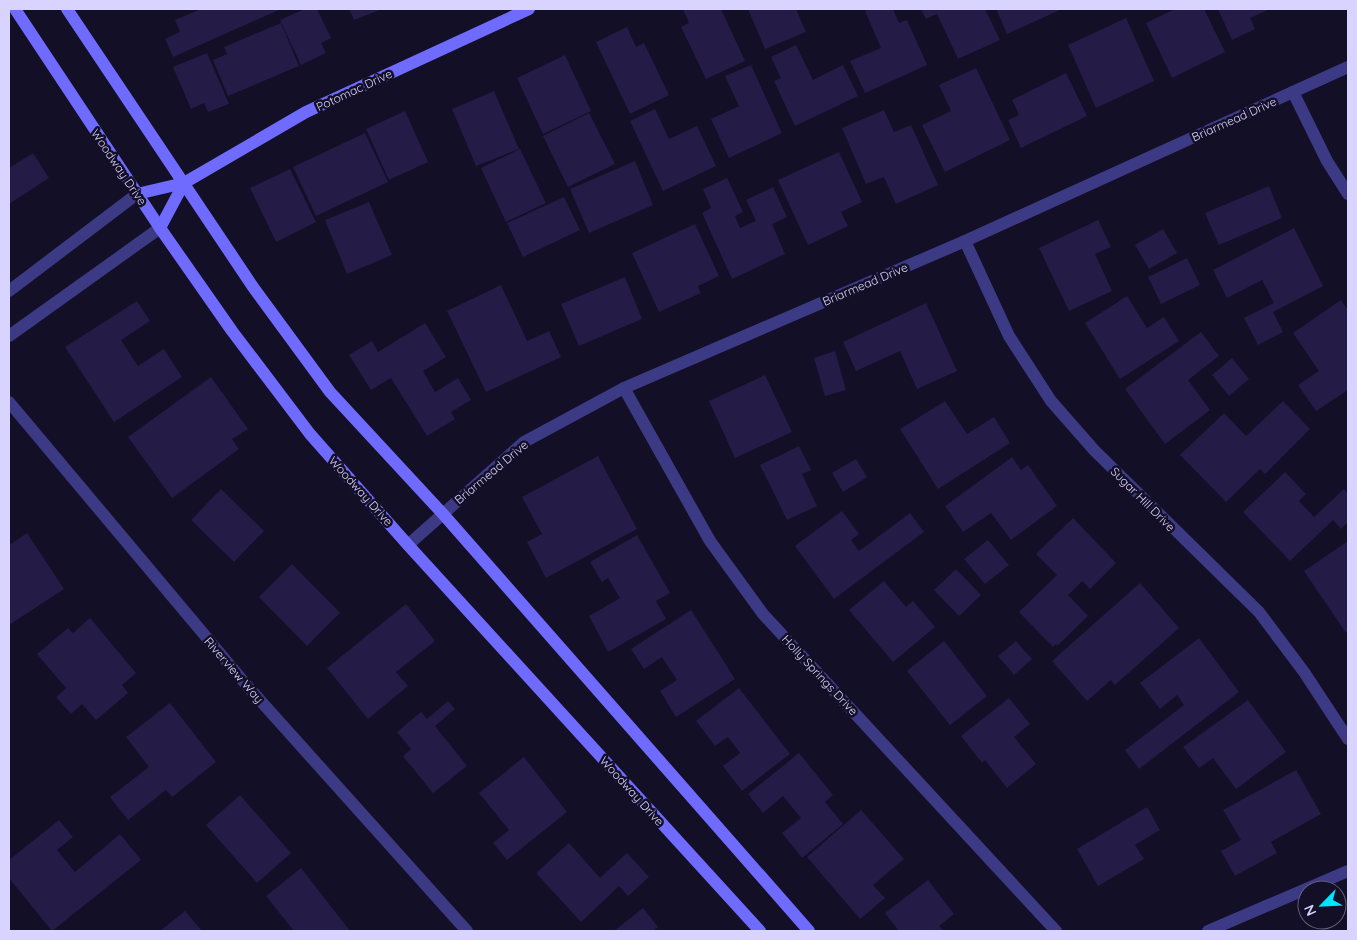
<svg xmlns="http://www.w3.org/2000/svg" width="1357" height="940" font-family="Quicksand,sans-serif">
	<rect width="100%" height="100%" fill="#130f26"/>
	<g fill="#241b47">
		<polygon points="201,9 281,9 173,57 165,39 180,32 175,20"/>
		<polygon points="305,9 317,9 331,38 321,43 326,53 301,65 280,20"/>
		<polygon points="349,9 382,9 354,20"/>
		<polygon points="683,9 721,9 745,61 706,79 681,27 689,23"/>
		<polygon points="748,9 796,9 806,32 765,49"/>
		<polygon points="870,9 893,9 899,23 907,20 927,65 865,93 850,61 881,48 865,11"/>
		<polygon points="921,9 985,9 1000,40 958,59 937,14 926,19"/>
		<polygon points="1001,9 1062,9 1007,34 997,11"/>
		<polygon points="1175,9 1204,9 1225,52 1172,78 1146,23"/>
		<polygon points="1218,9 1270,9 1250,18 1255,29 1232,40"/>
		<polygon points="1126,18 1154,81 1096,108 1068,45"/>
		<polygon points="281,23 299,66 228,96 213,60 227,54 224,47"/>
		<polygon points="627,27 636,47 644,43 669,95 630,114 596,42"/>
		<polygon points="796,45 813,80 843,65 858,96 795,126 774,81 781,78 771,57"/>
		<polygon points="207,53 229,104 208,112 204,103 191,109 173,67"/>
		<polygon points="565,55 591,111 543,134 517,78"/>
		<polygon points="751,65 782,133 729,158 711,119 739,106 725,76"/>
		<polygon points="976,68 1010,140 945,172 922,125 951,111 939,85"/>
		<polygon points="1066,73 1087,116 1021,148 1008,120 1019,115 1012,100"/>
		<polygon points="494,91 519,149 476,166 452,109"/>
		<polygon points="655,109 669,139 697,126 716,166 663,191 630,121"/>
		<polygon points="884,110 894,132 911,125 938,185 896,204 884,177 866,184 842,128"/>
		<polygon points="405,111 428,162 389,180 366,129"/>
		<polygon points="589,113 615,164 568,187 543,136"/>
		<polygon points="365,133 388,182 316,216 293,167"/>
		<polygon points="520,149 546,203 506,222 481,168"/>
		<polygon points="839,152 862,202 841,212 848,226 808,245 778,180"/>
		<polygon points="33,153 49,178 9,204 9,168"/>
		<polygon points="635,161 653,205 589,233 570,189"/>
		<polygon points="290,169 316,222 276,242 250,188"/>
		<polygon points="727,178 743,212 735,216 740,228 756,221 746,200 773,187 787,217 772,224 785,254 732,279 702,213 711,208 703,189"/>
		<polygon points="1269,186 1282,218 1219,245 1205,213"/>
		<polygon points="564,197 580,230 523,257 507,223"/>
		<polygon points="369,202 392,255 347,274 325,220"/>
		<polygon points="1098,220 1111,247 1095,254 1112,291 1069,311 1039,248"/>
		<polygon points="695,224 719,276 698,286 701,293 659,312 632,253"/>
		<polygon points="1294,228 1323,286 1273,312 1283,332 1258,345 1244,318 1274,303 1262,280 1227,298 1213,270"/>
		<polygon points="1163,229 1177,253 1149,269 1135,245"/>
		<polygon points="1187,258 1200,285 1161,304 1148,277"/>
		<polygon points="625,277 642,319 579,346 561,304"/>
		<polygon points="501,285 527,341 549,331 561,357 486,392 447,311"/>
		<polygon points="1127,296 1147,328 1164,317 1179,341 1120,379 1085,323"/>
		<polygon points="1341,300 1348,310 1348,390 1316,411 1298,385 1319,371 1293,333"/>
		<polygon points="137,301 150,321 121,340 138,366 164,349 182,377 114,422 65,347"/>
		<polygon points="926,303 957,371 917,389 900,351 856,371 843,342"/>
		<polygon points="425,323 446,357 423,371 435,392 458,378 471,400 451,412 455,419 427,436 391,378 371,390 349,355 372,341 378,352"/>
		<polygon points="1201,332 1219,356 1188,380 1210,410 1165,444 1125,389"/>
		<polygon points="835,351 846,390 825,396 814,358"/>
		<polygon points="1232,358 1249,379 1229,396 1212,375"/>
		<polygon points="765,375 792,432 735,458 709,401"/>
		<polygon points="211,377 248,429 232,439 239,449 172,498 128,437"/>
		<polygon points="945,401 967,434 994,417 1010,443 938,489 900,429"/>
		<polygon points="1283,401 1310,429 1265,474 1260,469 1226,502 1180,455 1224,413 1246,436"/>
		<polygon points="799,446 811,470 802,474 817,506 787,520 760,465"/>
		<polygon points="598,456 637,529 546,578 527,542 542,534 522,497"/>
		<polygon points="1012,457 1021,470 1028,465 1057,506 1011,540 991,513 963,532 945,506"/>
		<polygon points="856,459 867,477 843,492 832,473"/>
		<polygon points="1285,472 1306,494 1299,501 1314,517 1344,489 1348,494 1348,522 1341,529 1333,520 1290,561 1243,512"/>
		<polygon points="221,489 264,531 234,562 191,520"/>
		<polygon points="842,511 859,534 851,540 859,551 910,513 924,532 834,599 795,546"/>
		<polygon points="1073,518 1116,563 1090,589 1082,581 1068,595 1088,616 1057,646 1056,644 1053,647 1019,612 1057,575 1036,554"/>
		<polygon points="27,533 64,589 9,625 9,541 11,544"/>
		<polygon points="637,535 670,593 656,601 666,619 608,652 589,616 620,598 608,578 602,582 590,562"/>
		<polygon points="988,540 1009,565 985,584 964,559"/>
		<polygon points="1348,541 1348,631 1346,633 1304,571"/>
		<polygon points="292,564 340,613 307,646 259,597"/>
		<polygon points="956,569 981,595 959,616 934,590"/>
		<polygon points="884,581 906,607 913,601 935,627 893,662 849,610"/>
		<polygon points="1140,583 1179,628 1115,685 1111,680 1087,701 1052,661"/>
		<polygon points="406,604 435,641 396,672 408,686 368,719 327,668"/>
		<polygon points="691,610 735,679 676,717 660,691 677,680 662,657 644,669 631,649"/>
		<polygon points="90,618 136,673 122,685 128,693 96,720 82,704 71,714 56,697 66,688 37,654 68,628 73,633"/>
		<polygon points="1199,638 1239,692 1139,769 1125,750 1184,705 1177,695 1160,709 1140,683"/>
		<polygon points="944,641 987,696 950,725 907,671"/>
		<polygon points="1016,641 1032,659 1014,675 998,656"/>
		<polygon points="739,688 790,754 742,791 723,766 740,753 728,737 715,746 696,721"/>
		<polygon points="1009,698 1030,724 1014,737 1036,764 1007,788 985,760 982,763 961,736"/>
		<polygon points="1248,700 1286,752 1236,789 1213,758 1199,768 1183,747"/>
		<polygon points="448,701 455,709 435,726 467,766 433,793 403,756 411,749 397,732 421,712 427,719"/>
		<polygon points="170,703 216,762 172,797 166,790 128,820 110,797 149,767 126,737"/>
		<polygon points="799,753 833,795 825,802 843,824 802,858 782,833 801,818 783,796 763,813 748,794"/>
		<polygon points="524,757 567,812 507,860 493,843 509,830 479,793"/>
		<polygon points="1296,770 1321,814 1271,842 1277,853 1235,876 1221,851 1241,840 1223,810"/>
		<polygon points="240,795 291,853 257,883 206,825"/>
		<polygon points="1147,807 1160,830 1135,845 1144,859 1098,886 1077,849"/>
		<polygon points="861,810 904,859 873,885 885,898 860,919 807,857"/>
		<polygon points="59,820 73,837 57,850 75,872 120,834 141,860 52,931 9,878 9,860"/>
		<polygon points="569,843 600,878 627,853 649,877 628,896 619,886 581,922 536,873"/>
		<polygon points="301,868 350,931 294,931 266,896"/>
		<polygon points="928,880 954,914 939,926 944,931 899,931 885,913"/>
		<polygon points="643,908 658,927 653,931 614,931"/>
		<polygon points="185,911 202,931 160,931"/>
	</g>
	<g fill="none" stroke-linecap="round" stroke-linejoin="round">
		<g stroke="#3d3a85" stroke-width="12">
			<polyline points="1293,92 1327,161 1348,194"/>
			<polyline points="965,241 1009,336 1051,401 1094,450 1259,612 1304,672 1348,739"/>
			<polyline points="9,291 137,194"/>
			<polyline points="9,336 160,228"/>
			<polyline points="624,388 710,541 763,614 1056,931"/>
			<polyline points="9,402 249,688 467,931"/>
			<polyline points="408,545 524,442 624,388 965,241 1348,67"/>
			<polyline points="1208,931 1348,871"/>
		</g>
		<g stroke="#6f6bff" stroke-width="12">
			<polyline points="15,9 160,228 232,331 310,434 408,545 760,931"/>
			<polyline points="67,9 253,287 330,392 443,514 809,931"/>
			<polyline points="137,194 184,183 306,112 529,9"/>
			<polyline points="160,228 184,183"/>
		</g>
	</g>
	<g text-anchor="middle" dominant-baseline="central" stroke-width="5" stroke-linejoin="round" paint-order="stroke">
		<g font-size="12" fill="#d9d4ff" stroke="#130f26">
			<text transform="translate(354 90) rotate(-25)">Potomac Drive</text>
			<text transform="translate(1234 119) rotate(-24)">Briarmead Drive</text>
			<text transform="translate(119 167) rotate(56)">Woodway Drive</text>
			<text transform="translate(865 284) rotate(-23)">Briarmead Drive</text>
			<text transform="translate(491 472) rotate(-40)">Briarmead Drive</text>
			<text transform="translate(361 491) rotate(48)">Woodway Drive</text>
			<text transform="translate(1143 499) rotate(45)">Sugar Hill Drive</text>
			<text transform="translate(234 670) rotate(49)">Riverview Way</text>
			<text transform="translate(820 675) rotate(47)">Holly Springs Drive</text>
			<text transform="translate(632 791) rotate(48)">Woodway Drive</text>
		</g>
	</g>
	<rect width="1357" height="940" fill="none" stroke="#d9d4ff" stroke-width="20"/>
	<g transform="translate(1322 905) rotate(246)"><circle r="24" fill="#130f26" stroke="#625e7d"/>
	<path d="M0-4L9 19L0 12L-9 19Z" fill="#00e5ff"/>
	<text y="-8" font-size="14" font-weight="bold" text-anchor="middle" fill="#d9d4ff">N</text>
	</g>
</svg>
